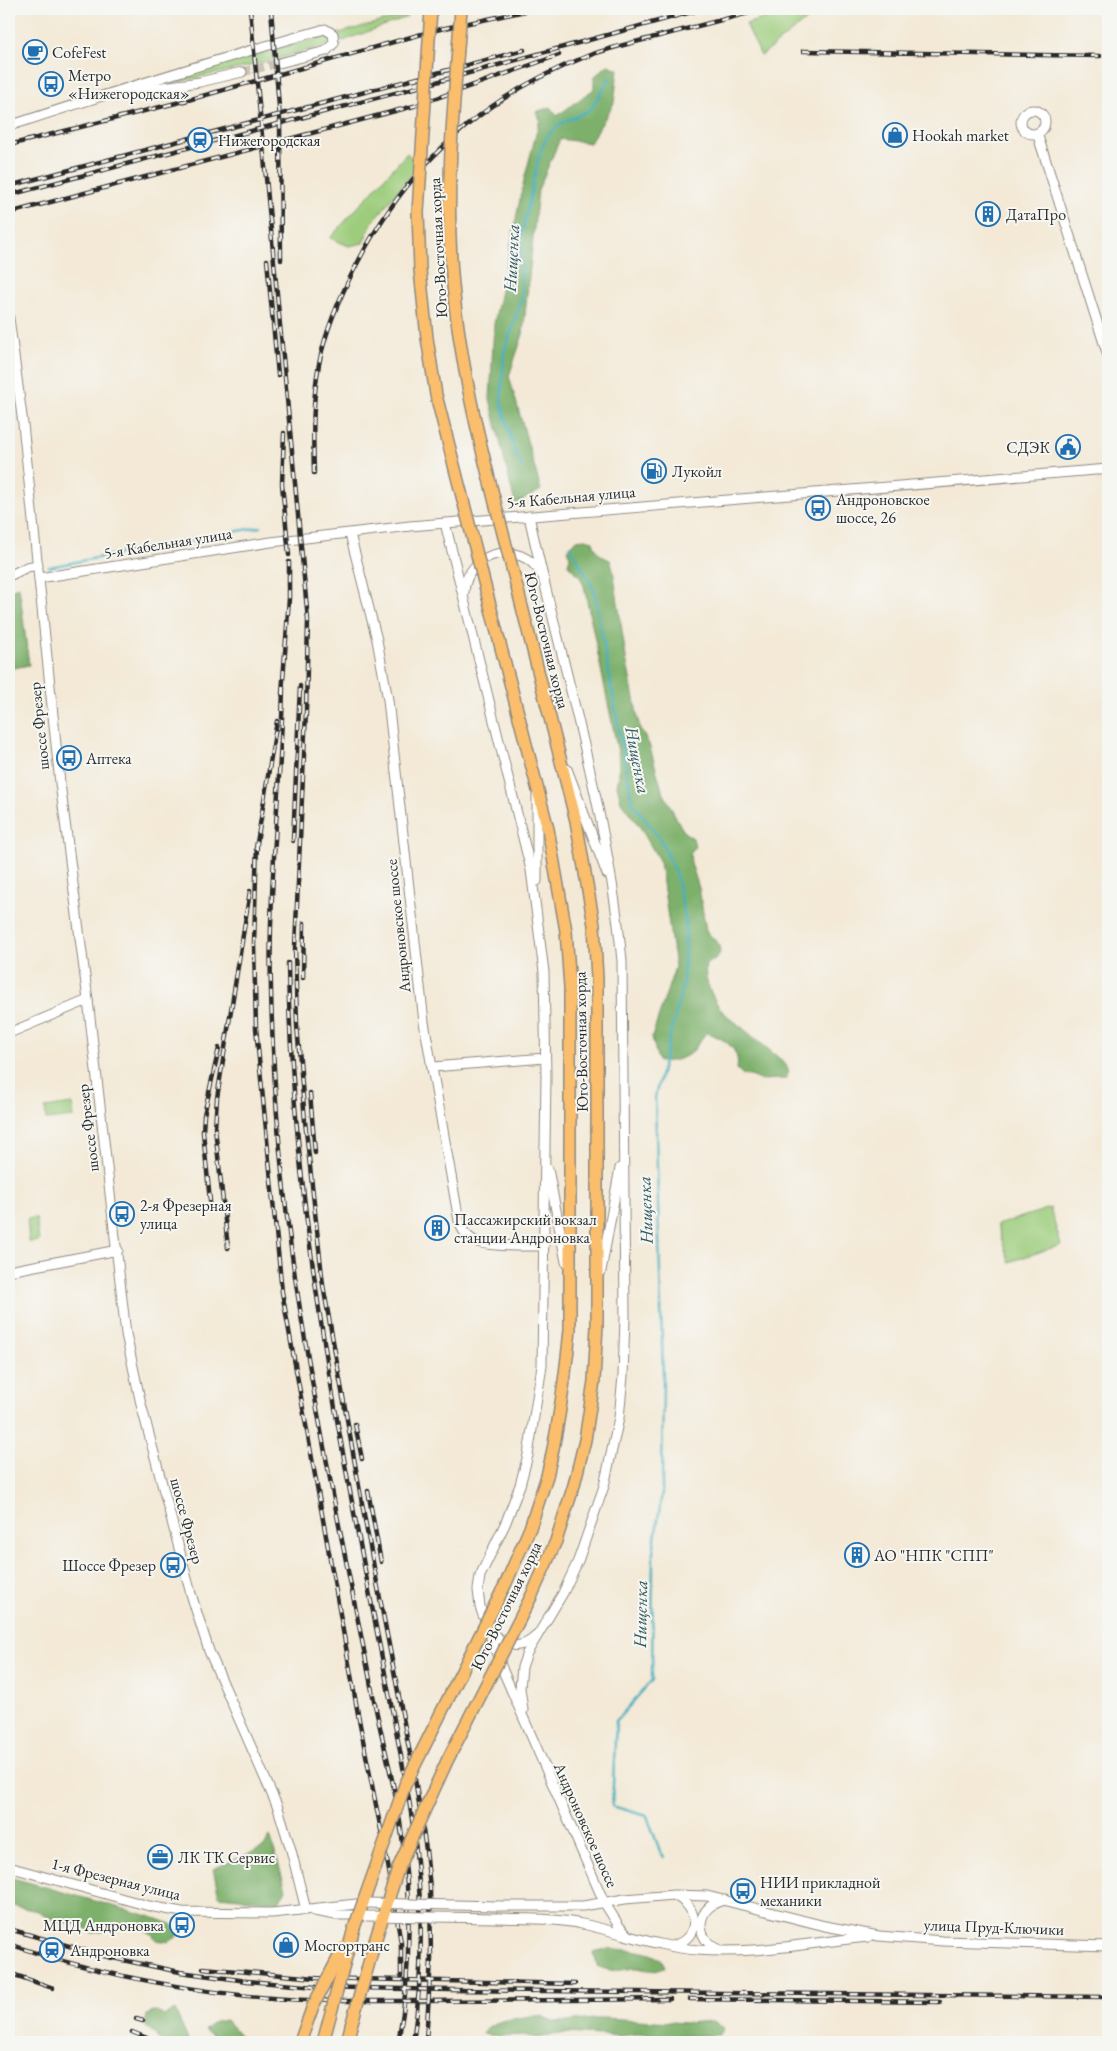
<svg xmlns="http://www.w3.org/2000/svg" width="1117" height="2051" font-family="'EB Garamond',serif">
	<rect width="100%" height="100%" fill="#f6f6f2"/>
	<filter id="ink" filterUnits="userSpaceOnUse"><feTurbulence type="fractalNoise" baseFrequency=".02" numOctaves="2"/><feDisplacementMap in="SourceGraphic" scale="10" xChannelSelector="R" yChannelSelector="G"/><feConvolveMatrix kernelMatrix="1 2 1 2 8 2 1 2 1" color-interpolation-filters="sRGB"/></filter>
	<filter id="wash" filterUnits="userSpaceOnUse"><feTurbulence type="fractalNoise" baseFrequency=".0096" numOctaves="4" result="noise"/><feDisplacementMap in="SourceGraphic" scale="20" xChannelSelector="R" yChannelSelector="G"/><feGaussianBlur stdDeviation="1.12" result="paint"/><feColorMatrix in="noise" values="0 0 0 0 0 0 0 0 0 0 0 0 0 0 0 0 0 1.4 0 .05"/><feComposite in="paint" operator="in"/></filter>
	<g filter="url(#wash)">
		<rect width="100%" height="100%" fill="#f3e9d6"/>
		<g fill="#9ccc7b" stroke="#647c53">
			<polygon points="794,9 837,9 805,21 761,56 746,24"/>
			<polygon points="406,15 407,17 343,41 340,39 339,33"/>
			<polygon points="326,36 330,40 328,45 242,68 171,83 169,82 170,79"/>
			<polygon points="407,153 414,161 416,169 372,223 363,243 349,246 330,238"/>
			<polygon points="72,1104 74,1117 46,1120 45,1108"/>
			<polygon points="1050,1208 1061,1245 1009,1262 997,1225"/>
			<polygon points="36,1218 39,1241 29,1242 27,1219"/>
		</g>
		<g fill="#7db06b" stroke="#546e4b">
			<polygon points="608,65 618,69 614,103 590,143 560,139 538,190 523,334 509,376 541,490 515,504 490,399 494,324 524,180 540,119 536,112 550,107 557,116 594,89 594,77"/>
			<path d="M 585,539 L 593,541 C 596,552 600,556 610,560 L 613,569 L 626,658 L 640,729 L 649,744 L 662,790 L 680,825 L 685,833 L 693,838 L 695,846 L 690,854 L 691,863 L 699,888 L 706,931 L 719,944 L 720,953 L 715,960 L 706,964 C 703,979 713,1000 723,1012 L 785,1063 L 789,1072 L 785,1079 L 759,1080 L 751,1076 L 743,1075 L 737,1069 C 741,1049 724,1038 707,1033 C 700,1038 698,1046 692,1052 C 684,1059 669,1063 658,1061 L 652,1037 L 675,967 L 660,862 L 640,827 L 621,802 L 617,785 L 619,776 L 619,757 L 584,586 L 580,577 L 568,565 L 570,556 L 567,550 L 576,540 Z"/>
			<polygon points="19,586 29,665 9,669 9,591"/>
			<polygon points="270,1836 286,1889 279,1902 219,1896 213,1869 264,1847"/>
			<path d="M 9,1877 L 149,1916 L 172,1924 L 177,1930 L 178,1936 L 169,1942 L 156,1940 C 150,1927 131,1927 119,1924 L 112,1930 L 93,1933 L 73,1923 L 60,1923 L 38,1911 L 9,1905 Z"/>
			<path d="M 608,1948 C 622,1951 661,1948 665,1967 C 661,1968 657,1970 653,1970 C 646,1971 639,1967 633,1968 C 619,1971 610,1972 597,1966 L 594,1952 Z"/>
			<polygon points="175,2010 189,2042 160,2042 157,2035 146,2027 146,2015 156,2011 164,2016"/>
			<path d="M 529,2016 L 541,2016 L 553,2021 L 566,2022 L 604,2018 L 687,2023 L 713,2021 L 724,2028 L 720,2035 L 672,2036 L 646,2033 L 620,2036 L 565,2033 L 537,2038 L 523,2035 L 498,2036 L 482,2034 C 491,2019 513,2020 529,2016 Z"/>
			<polygon points="226,2020 242,2038 255,2042 221,2042 205,2030 214,2022"/>
		</g>
		<g fill="none" stroke-linecap="round" stroke-linejoin="round">
			<g stroke="#42afbf" stroke-width="2.5">
				<polyline points="522,466 516,456 501,402 504,352 522,298 521,237 540,152 547,137 559,124 590,110 610,78"/>
				<polyline points="233,532 260,527"/>
				<polyline points="570,546 594,590 632,802 661,840 676,875 686,922 683,984 655,1097 663,1377 662,1493 653,1552 652,1680 616,1721 612,1806 647,1816 660,1851 664,1857"/>
				<polyline points="49,567 218,535"/>
			</g>
		</g>
	</g>
	<g filter="url(#ink)">
		<g fill="none" stroke-linecap="round" stroke-linejoin="round">
			<polyline stroke="#cbc3b4" stroke-width="9" stroke-dasharray="9 4.5" stroke-linecap="butt" points="242,72 279,63"/>
			<defs>
				<g id="minor">
					<polyline points="132,91 200,82 242,72"/>
					<circle cx="1033" cy="122" r="12"/>
					<path d="M 9,126 C 113,92 218,59 325,29 L 333,34 L 334,43 L 326,51 L 279,63"/>
					<polyline points="1037,133 1108,356"/>
					<polyline points="9,318 23,424 60,783 88,1000 126,1334 141,1404 191,1594 209,1651 278,1808 291,1850 306,1910"/>
					<polyline points="445,523 531,870 544,972 546,1076 542,1366 528,1455 520,1485 506,1522 480,1576 478,1590 480,1607 503,1671 604,1902 619,1926 628,1936"/>
					<path d="M 350,534 L 377,640 L 388,700 L 424,1022 L 459,1221 C 462,1230 465,1235 473,1240 C 483,1247 529,1246 544,1246"/>
					<polyline points="9,576 27,567 38,565"/>
					<polyline points="39,578 271,542 410,526 1108,469"/>
					<path d="M 464,592 C 467,551 521,538 541,574"/>
					<polyline points="567,769 607,874"/>
					<polyline points="537,796 537,881"/>
					<polyline points="9,1033 88,1000"/>
					<polyline points="433,1067 545,1058"/>
					<polyline points="548,1169 566,1262"/>
					<polyline points="9,1271 118,1250"/>
					<polyline points="601,1271 620,1168"/>
					<path d="M 490,1631 C 505,1646 519,1652 536,1636"/>
					<path d="M 523,1710 L 520,1688 L 522,1667 L 527,1653 L 563,1593 L 578,1561 L 604,1486 L 619,1418 L 623,1376 L 625,1318 L 622,961 C 608,810 561,663 529,516"/>
					<polyline points="9,1867 149,1906 182,1912 272,1913 366,1903"/>
					<polyline points="498,1906 583,1906 625,1899 674,1895 707,1896 825,1926 879,1936 943,1941 1108,1946"/>
					<polyline points="314,1911 336,1915 363,1915"/>
					<path d="M 498,1918 C 526,1919 555,1918 582,1924 C 621,1932 658,1947 697,1950 C 754,1955 812,1942 868,1937"/>
					<path d="M 672,1946 C 701,1938 700,1908 675,1896"/>
					<path d="M 720,1950 C 693,1940 695,1905 725,1900"/>
				</g>
				<g id="major">
					<polyline points="523,611 576,821 594,925 597,979 597,1325 594,1381 585,1440 574,1485"/>
					<path d="M 493,617 L 548,829 L 566,931 L 570,987 L 570,1330 C 565,1379 559,1427 547,1476"/>
					<polyline points="300,2042 313,2006"/>
					<polyline points="347,2042 351,2026"/>
				</g>
			</defs>
			<use href="#minor" stroke="#8f8a80" stroke-width="11"/>
			<use href="#major" stroke="#8f8a80" stroke-width="14"/>
			<use href="#minor" stroke="#fff" stroke-width="9"/>
			<use href="#major" stroke="#fabe6d" stroke-width="11"/>
			<defs>
				<g id="rail">
					<polyline points="250,9 308,620 306,712 295,947 297,1025 305,1121 323,1285 367,1531 416,1785 426,1850 430,1887 431,1959 426,2042"/>
					<polyline points="271,9 280,119 281,260"/>
					<polyline points="803,51 1100,56"/>
					<polyline points="9,145 188,100 436,30 535,9"/>
					<polyline points="9,186 524,50"/>
					<polyline points="9,195 418,87 702,9"/>
					<polyline points="9,213 414,106 559,55"/>
					<polyline points="267,260 278,375"/>
					<polyline points="284,433 282,484 289,555"/>
					<path d="M 314,473 C 313,437 312,400 319,364 C 326,328 341,294 358,262 C 408,165 483,97 585,57 C 608,48 632,43 655,37 C 691,28 728,18 764,9"/>
					<path d="M 283,687 C 281,787 268,888 271,989 C 273,1088 282,1192 297,1290 C 317,1419 343,1547 369,1675 C 376,1714 386,1751 394,1789 C 411,1871 414,1961 398,2042"/>
					<polyline points="282,694 289,598 289,562"/>
					<polyline points="293,841 300,686"/>
					<polyline points="257,842 254,944 256,1028 282,1292 360,1725 388,1865 401,1943 401,1976"/>
					<polyline points="256,849 277,721"/>
					<path d="M 288,963 C 292,1242 356,1515 407,1788 C 422,1873 426,1957 413,2042"/>
					<polyline points="303,978 304,923"/>
					<polyline points="310,1093 315,1153"/>
					<polyline points="210,1201 203,1132 204,1115 219,1048"/>
					<polyline points="228,1248 215,1128 217,1098 250,891"/>
					<polyline points="355,1424 362,1459"/>
					<polyline points="368,1491 381,1562"/>
					<polyline points="9,1929 108,1957 180,1972 247,1981 316,1987 450,1990 1108,1997"/>
					<path d="M 9,1944 C 86,1971 167,1987 248,1996 C 303,2002 359,2001 414,2001 C 499,2001 585,2000 670,1999"/>
					<polyline points="203,1968 316,1978 575,1984"/>
					<polyline points="9,1973 53,1988"/>
					<polyline points="690,1999 940,2002"/>
					<polyline points="136,2019 143,2021"/>
					<polyline points="132,2032 157,2042"/>
				</g>
			</defs>
			<use href="#rail" stroke="#2b2b2b" stroke-width="4.5"/>
			<use href="#rail" stroke="#f6f6f2" stroke-width="2.5" stroke-dasharray="8" stroke-linecap="butt"/>
			<defs>
				<g id="minor-bridge">
					<polyline points="366,1903 498,1906"/>
					<polyline points="366,1916 498,1918"/>
				</g>
				<g id="major-bridge">
					<polyline points="431,9 418,212 420,270 427,338 436,395 493,617"/>
					<path d="M 461,9 C 455,92 446,175 451,259 C 458,379 494,495 523,611"/>
					<polyline points="313,2006 344,1947"/>
					<polyline points="351,2026 376,1938 399,1866 447,1761 532,1595 556,1541 574,1485"/>
					<polyline points="323,2042 354,1928 405,1785 506,1583 530,1528 547,1476"/>
				</g>
			</defs>
			<use href="#minor-bridge" stroke="#8f8a80" stroke-width="11" stroke-linecap="butt"/>
			<use href="#major-bridge" stroke="#8f8a80" stroke-width="14" stroke-linecap="butt"/>
			<use href="#minor-bridge" stroke="#fff" stroke-width="9"/>
			<use href="#major-bridge" stroke="#fabe6d" stroke-width="11"/>
		</g>
	</g>
	<defs>
		<symbol id="cafe-ring" viewBox="-11 -11 22 22"><circle r="9.5" fill="#f6f6f2" stroke="#1f6fb2" stroke-width="1.5"/><path d="M-5.5-4.5H6V0H3Q3 3.5 0 3.5H-2.5Q-5.5 3.5-5.5 0ZM3-3.2v2h1.7v-2ZM-6 4.5H4V6H-6Z" fill="#1f6fb2"/></symbol>
		<symbol id="bus-ring" viewBox="-11 -11 22 22"><circle r="9.5" fill="#f6f6f2" stroke="#1f6fb2" stroke-width="1.5"/><path d="M-5-6H5V4H4V6H2V4H-2V6H-4V4H-5ZM-3.5-4V0h7V-4ZM-3.5 1.2v1.5H-2V1.2ZM2 1.2v1.5H3.5V1.2Z" fill="#1f6fb2"/></symbol>
		<symbol id="shop-ring" viewBox="-11 -11 22 22"><circle r="9.5" fill="#f6f6f2" stroke="#1f6fb2" stroke-width="1.5"/><path d="M-5-2.5h2.3a2.7 3.5 0 0 1 5.4 0H5L5.5 6h-11ZM-1.5-2.5h3a1.5 2.3 0 0 0-3 0Z" fill="#1f6fb2"/></symbol>
		<symbol id="station-ring" viewBox="-11 -11 22 22"><circle r="9.5" fill="#f6f6f2" stroke="#1f6fb2" stroke-width="1.5"/><path d="M-3-6H3Q5-6 5-4V2Q5 4 3 4L4.5 6H3L1.5 4h-3L-3 6H-4.5L-3 4Q-5 4-5 2V-4Q-5-6-3-6ZM-3.5-4v3h7v-3ZM-3.5 1v1.5H-2V1ZM2 1v1.5H3.5V1Z" fill="#1f6fb2"/></symbol>
		<symbol id="building-ring" viewBox="-11 -11 22 22"><circle r="9.5" fill="#f6f6f2" stroke="#1f6fb2" stroke-width="1.5"/><path d="M-4-6H4V6H1V3H-1V6H-4ZM-2.5-4.3h1.7v1.8h-1.7ZM.8-4.3h1.7v1.8H.8ZM-2.5-1h1.7V.8h-1.7ZM.8-1h1.7V.8H.8Z" fill="#1f6fb2"/></symbol>
		<symbol id="civic-ring" viewBox="-11 -11 22 22"><circle r="9.5" fill="#f6f6f2" stroke="#1f6fb2" stroke-width="1.5"/><path d="M-.6-6.5H3V-4.5H.6V-3L4-1V1h2V6H-6V1h2V-1L-.6-3ZM-1.2 2.5V6h2.4V2.5Z" fill="#1f6fb2"/></symbol>
		<symbol id="fuel-ring" viewBox="-11 -11 22 22"><circle r="9.5" fill="#f6f6f2" stroke="#1f6fb2" stroke-width="1.5"/><path d="M-5.5-6h7V0h2V4h1.3V-2.5L3-4.5l.8-.8L6-3V5H2.5V1h-1V6h-7ZM-4.2-4.7v3.2H.2V-4.7Z" fill="#1f6fb2"/></symbol>
		<symbol id="office-ring" viewBox="-11 -11 22 22"><circle r="9.5" fill="#f6f6f2" stroke="#1f6fb2" stroke-width="1.5"/><path d="M-6-3h4V-5.5h4V-3h4V5H-6ZM-1-4.5V-3h2v-1.5ZM-6 0V1H6V0Z" fill="#1f6fb2"/></symbol>
	</defs>
	<g fill-rule="evenodd">
		<use href="#cafe-ring" x="21" y="38" width="28" height="28"/>
		<use href="#bus-ring" x="37" y="70" width="28" height="28"/>
		<use href="#shop-ring" x="881" y="121" width="28" height="28"/>
		<use href="#station-ring" x="186" y="126" width="28" height="28"/>
		<use href="#building-ring" x="974" y="200" width="28" height="28"/>
		<use href="#civic-ring" x="1054" y="433" width="28" height="28"/>
		<use href="#fuel-ring" x="640" y="457" width="28" height="28"/>
		<use href="#bus-ring" x="804" y="494" width="28" height="28"/>
		<use href="#bus-ring" x="55" y="744" width="28" height="28"/>
		<use href="#bus-ring" x="108" y="1200" width="28" height="28"/>
		<use href="#building-ring" x="423" y="1214" width="28" height="28"/>
		<use href="#building-ring" x="843" y="1541" width="28" height="28"/>
		<use href="#bus-ring" x="159" y="1551" width="28" height="28"/>
		<use href="#office-ring" x="146" y="1843" width="28" height="28"/>
		<use href="#bus-ring" x="729" y="1877" width="28" height="28"/>
		<use href="#bus-ring" x="168" y="1911" width="28" height="28"/>
		<use href="#shop-ring" x="272" y="1931" width="28" height="28"/>
		<use href="#station-ring" x="38" y="1936" width="28" height="28"/>
	</g>
	<g text-anchor="middle" dominant-baseline="central" stroke-width="4" stroke-linejoin="round" paint-order="stroke">
		<g font-size="16" fill="#2b2b2b" stroke="#f6f6f2" text-anchor="start">
			<text x="52" y="52">CofeFest</text>
			<text x="68" y="75">Метро<tspan x="68" dy="18">«Нижегородская»</tspan></text>
			<text x="912" y="135">Hookah market</text>
			<text x="218" y="140">Нижегородская</text>
			<text x="1006" y="214">ДатаПро</text>
			<text x="1050" y="447" text-anchor="end">СДЭК</text>
			<text x="672" y="471">Лукойл</text>
			<text x="836" y="499">Андроновское<tspan x="836" dy="18">шоссе, 26</tspan></text>
			<text x="86" y="758">Аптека</text>
			<text x="140" y="1205">2-я Фрезерная<tspan x="140" dy="18">улица</tspan></text>
			<text x="454" y="1219">Пассажирский вокзал<tspan x="454" dy="18">станции Андроновка</tspan></text>
			<text x="874" y="1555">АО "НПК "СПП"</text>
			<text x="156" y="1565" text-anchor="end">Шоссе Фрезер</text>
			<text x="178" y="1857">ЛК ТК Сервис</text>
			<text x="760" y="1882">НИИ прикладной<tspan x="760" dy="18">механики</tspan></text>
			<text x="164" y="1925" text-anchor="end">МЦД Андроновка</text>
			<text x="304" y="1945">Мосгортранс</text>
			<text x="70" y="1950">Андроновка</text>
		</g>
		<g font-size="16" fill="#2b2b2b" stroke="#f6f6f2">
			<text transform="translate(438 248) rotate(-93)">Юго-Восточная хорда</text>
			<text transform="translate(571 497) rotate(-5)">5-я Кабельная улица</text>
			<text transform="translate(168 543) rotate(-9)">5-я Кабельная улица</text>
			<text transform="translate(547 640) rotate(76)">Юго-Восточная хорда</text>
			<text transform="translate(39 726) rotate(-96)">шоссе Фрезер</text>
			<text transform="translate(398 926) rotate(-96)">Андроновское шоссе</text>
			<text transform="translate(581 1042) rotate(-91)">Юго-Восточная хорда</text>
			<text transform="translate(88 1128) rotate(-97)">шоссе Фрезер</text>
			<text transform="translate(187 1521) rotate(75)">шоссе Фрезер</text>
			<text transform="translate(506 1606) rotate(-64)">Юго-Восточная хорда</text>
			<text transform="translate(586 1825) rotate(66)">Андроновское шоссе</text>
			<text transform="translate(116 1879) rotate(14)">1-я Фрезерная улица</text>
			<text transform="translate(994 1927) rotate(2)">улица Пруд-Ключики</text>
		</g>
		<g font-size="18" font-style="italic" fill="#33595f" stroke="#f6f6f2">
			<text transform="translate(511 258) rotate(-87)">Нищенка</text>
			<text transform="translate(638 760) rotate(79)">Нищенка</text>
			<text transform="translate(645 1210) rotate(-92)">Нищенка</text>
			<text transform="translate(640 1614) rotate(-89)">Нищенка</text>
		</g>
	</g>
	<rect width="1117" height="2051" fill="none" stroke="#f6f6f2" stroke-width="30"/>
</svg>
